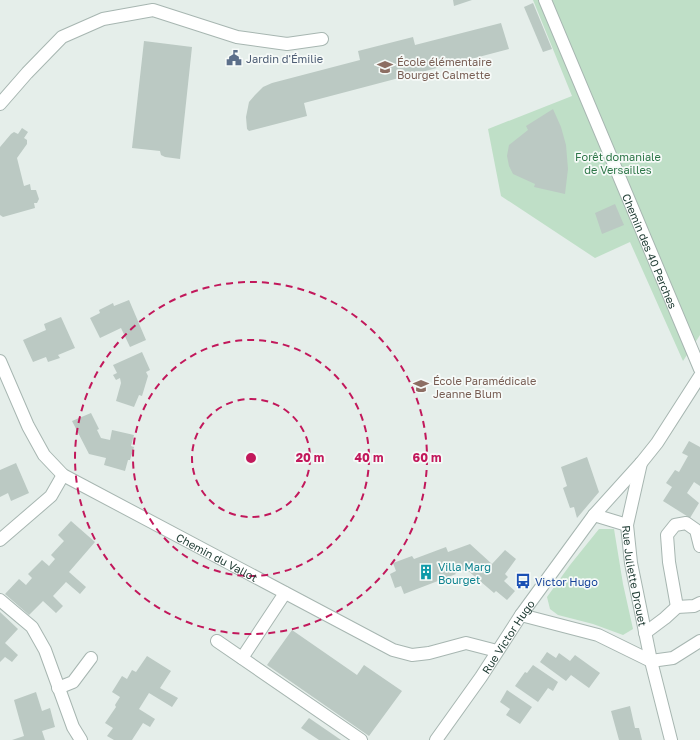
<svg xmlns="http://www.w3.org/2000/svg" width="700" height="740" font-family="'Golos Text',sans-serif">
	<rect width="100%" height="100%" fill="#e5eeea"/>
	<g fill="#bfdfc7">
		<polygon points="533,0 700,0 700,335 683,361 630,242 595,258 501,196 488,129 572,96"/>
		<polygon points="599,529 614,529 623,584 633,629 623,635 593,624 558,615 550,609 547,597 570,565"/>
	</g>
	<g fill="#bbc9c3">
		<polygon points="453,0 472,0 454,6"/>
		<polygon points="533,3 552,49 543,52 524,7"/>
		<polygon points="501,23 509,49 304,103 307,116 249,131 247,129 246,117 249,102 255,95 263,87 272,83 360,60 358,51 413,37 415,45"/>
		<polygon points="144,41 192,47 180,159 165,157 161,155 160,151 132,148"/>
		<polygon points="553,109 561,127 566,145 568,169 565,194 534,187 535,184 513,174 509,166 507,156 509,145 528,130 526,126"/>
		<polygon points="22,128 28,132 24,138 27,140 27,144 17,158 24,186 30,184 31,190 36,190 39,199 37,203 34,203 35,208 3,217 0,215 0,147 11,134 14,132 18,134"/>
		<polygon points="615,204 624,225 602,234 595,213"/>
		<polygon points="129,300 146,340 130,347 121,328 100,338 90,318 100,313 99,310 113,303 114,306"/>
		<polygon points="61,317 75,348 58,355 60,358 48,362 46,357 33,362 23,340 46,330 44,324"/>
		<polygon points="142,352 150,370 146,372 148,376 142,396 139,395 134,407 116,401 121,383 120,378 116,380 113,375 117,373 113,365"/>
		<polygon points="91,413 99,429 97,430 101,438 110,440 112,430 134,435 131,446 134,447 130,460 128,460 125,471 104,465 106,458 89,454 72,421"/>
		<polygon points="689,441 700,447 700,486 694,482 687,493 699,503 690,518 663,501 672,487 666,483 675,470 679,472 688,456 682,453"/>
		<polygon points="587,457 599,492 577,518 574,507 570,508 563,488 567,486 561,467"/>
		<polygon points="16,463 29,493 11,501 8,493 0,497 0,470"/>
		<polygon points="71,521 95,542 69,572 86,587 80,594 66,582 53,596 63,606 56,613 43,601 29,615 5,594 19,579 26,585 32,578 28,574 42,560 49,566 55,559 51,555 64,541 58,535"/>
		<polygon points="470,544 492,564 505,550 516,559 505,574 508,577 504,581 515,591 507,600 496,591 494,593 466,569 455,573 456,574 404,594 401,586 395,588 390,574 396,571 393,563 412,556 414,559 446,547 448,552"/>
		<polygon points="0,612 18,629 5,643 18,655 12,662 5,657 0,662"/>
		<polygon points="292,630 357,675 364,665 402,691 369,736 267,665"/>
		<polygon points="547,652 556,658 559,653 570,661 575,655 600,673 589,688 571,675 566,681 540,662"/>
		<polygon points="147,656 171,671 160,688 178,698 172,707 149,693 139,709 155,719 150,727 143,723 132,740 114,740 107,736 113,728 105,723 116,707 115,705 120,697 112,692 122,676 127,679 132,670 136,672"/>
		<polygon points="533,665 558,682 553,691 548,688 538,702 515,686 525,672 527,673"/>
		<polygon points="507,690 532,707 520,724 506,715 510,709 500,702"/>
		<polygon points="36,692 42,711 50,708 55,727 42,731 45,740 12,740 24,736 14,700"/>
		<polygon points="630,706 635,728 639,728 642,740 619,740 611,711"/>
		<polygon points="309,718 341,740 319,740 301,728"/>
	</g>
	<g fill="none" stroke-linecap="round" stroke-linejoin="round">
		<defs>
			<g id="minor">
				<path id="s1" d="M 545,0 L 700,369"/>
				<polyline points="0,104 27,73 62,37 103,19 153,10 237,37 287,44 322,39"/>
				<path id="s2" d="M 0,361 L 28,426 L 44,455 L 63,475 L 393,650 L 412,655 L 429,653 L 466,643 L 497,651"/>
				<path id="s3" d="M 641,463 L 627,525 L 631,563 L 651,661 L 671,740"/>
				<polyline points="594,515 627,525"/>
				<polyline points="0,540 51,496 63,475"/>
				<polyline points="0,600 32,627 45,650 73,727 81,740"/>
				<polyline points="677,607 669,562 667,535 675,525 686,523 696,530 700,546"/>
				<polyline points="521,615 598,635 651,661"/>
				<polyline points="645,633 665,618 677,607 694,606 700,603"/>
				<polyline points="217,641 361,740"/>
				<polyline points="242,658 285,593"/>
				<polyline points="651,661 673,658 700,641"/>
				<polyline points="58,688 73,682 91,658"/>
				<path id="s4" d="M 436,740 L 481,677 L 521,615 L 594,515 L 641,463 L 657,443 L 700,376"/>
			</g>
		</defs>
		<use href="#minor" stroke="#a7b6b1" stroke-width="14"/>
		<use href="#minor" stroke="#fff" stroke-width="12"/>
	</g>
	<g fill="none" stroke="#c2185b" stroke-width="2" stroke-dasharray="7 5">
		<circle cx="251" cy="458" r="59"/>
		<circle cx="251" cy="458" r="118"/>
		<circle cx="251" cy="458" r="176"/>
	</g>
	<defs>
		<symbol id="civic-bare" viewBox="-9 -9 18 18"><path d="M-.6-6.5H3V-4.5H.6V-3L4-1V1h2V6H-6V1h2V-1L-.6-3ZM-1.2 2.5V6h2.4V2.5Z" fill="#5c6f8a" stroke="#f6faf8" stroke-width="2.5" paint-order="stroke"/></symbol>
		<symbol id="school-bare" viewBox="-9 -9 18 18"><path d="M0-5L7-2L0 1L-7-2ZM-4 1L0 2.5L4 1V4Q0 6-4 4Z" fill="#8d6e63" stroke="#f6faf8" stroke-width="2.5" paint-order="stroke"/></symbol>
		<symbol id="building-bare" viewBox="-9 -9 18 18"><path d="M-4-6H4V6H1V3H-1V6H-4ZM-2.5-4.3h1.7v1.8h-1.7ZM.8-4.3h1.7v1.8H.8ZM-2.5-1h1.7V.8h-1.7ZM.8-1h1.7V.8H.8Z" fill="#0f9aa8" stroke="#f6faf8" stroke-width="2.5" paint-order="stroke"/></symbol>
		<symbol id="bus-bare" viewBox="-9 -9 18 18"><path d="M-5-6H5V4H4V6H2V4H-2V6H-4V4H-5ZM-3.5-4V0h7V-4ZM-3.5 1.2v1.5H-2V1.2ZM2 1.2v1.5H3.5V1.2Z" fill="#1a4fb4" stroke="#f6faf8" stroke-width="2.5" paint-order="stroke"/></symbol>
	</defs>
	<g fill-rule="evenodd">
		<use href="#civic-bare" x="223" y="47" width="22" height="22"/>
		<use href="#school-bare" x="374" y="56" width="22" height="22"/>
		<use href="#school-bare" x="410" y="375" width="22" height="22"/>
		<use href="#building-bare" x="415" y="561" width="22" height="22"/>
		<use href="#bus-bare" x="512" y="570" width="22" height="22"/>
	</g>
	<g text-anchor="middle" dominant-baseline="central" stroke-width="3.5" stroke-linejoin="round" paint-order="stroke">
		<g font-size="11" fill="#4e5e75" stroke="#f6faf8" text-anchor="start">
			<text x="246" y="58">Jardin d'Émilie</text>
		</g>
		<g font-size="11" fill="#785e54" stroke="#f6faf8" text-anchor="start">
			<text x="397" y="61">École élémentaire<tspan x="397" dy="13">Bourget Calmette</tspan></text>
			<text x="433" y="380">École Paramédicale<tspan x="433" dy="13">Jeanne Blum</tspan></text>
		</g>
		<g font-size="11" fill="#2f7749" stroke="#f6faf8">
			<text x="618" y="156">Forêt domaniale<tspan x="618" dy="13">de Versailles</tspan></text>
		</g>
		<g font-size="11" fill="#244038" stroke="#f6faf8">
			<text stroke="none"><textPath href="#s1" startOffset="272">Chemin des 40 Perches</textPath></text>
			<text stroke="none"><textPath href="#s2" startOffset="306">Chemin du Vallot</textPath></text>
			<text stroke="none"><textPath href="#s3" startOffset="115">Rue Juliette Drouet</textPath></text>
			<text stroke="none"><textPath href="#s4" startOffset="126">Rue Victor Hugo</textPath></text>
		</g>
		<g font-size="11" fill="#0d838f" stroke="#f6faf8" text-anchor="start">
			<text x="438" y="566">Villa Marg<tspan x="438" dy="13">Bourget</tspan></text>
		</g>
		<g font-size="11" fill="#164399" stroke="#f6faf8" text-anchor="start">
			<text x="535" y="581">Victor Hugo</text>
		</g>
	</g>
	<circle cx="251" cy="458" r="6" fill="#c2185b" stroke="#f6faf8" stroke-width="2"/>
	<g font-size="12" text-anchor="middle" font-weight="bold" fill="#c2185b" stroke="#f6faf8" stroke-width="3.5" stroke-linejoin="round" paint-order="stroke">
		<text x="310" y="462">20 m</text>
		<text x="369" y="462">40 m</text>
		<text x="427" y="462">60 m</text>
	</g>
</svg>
